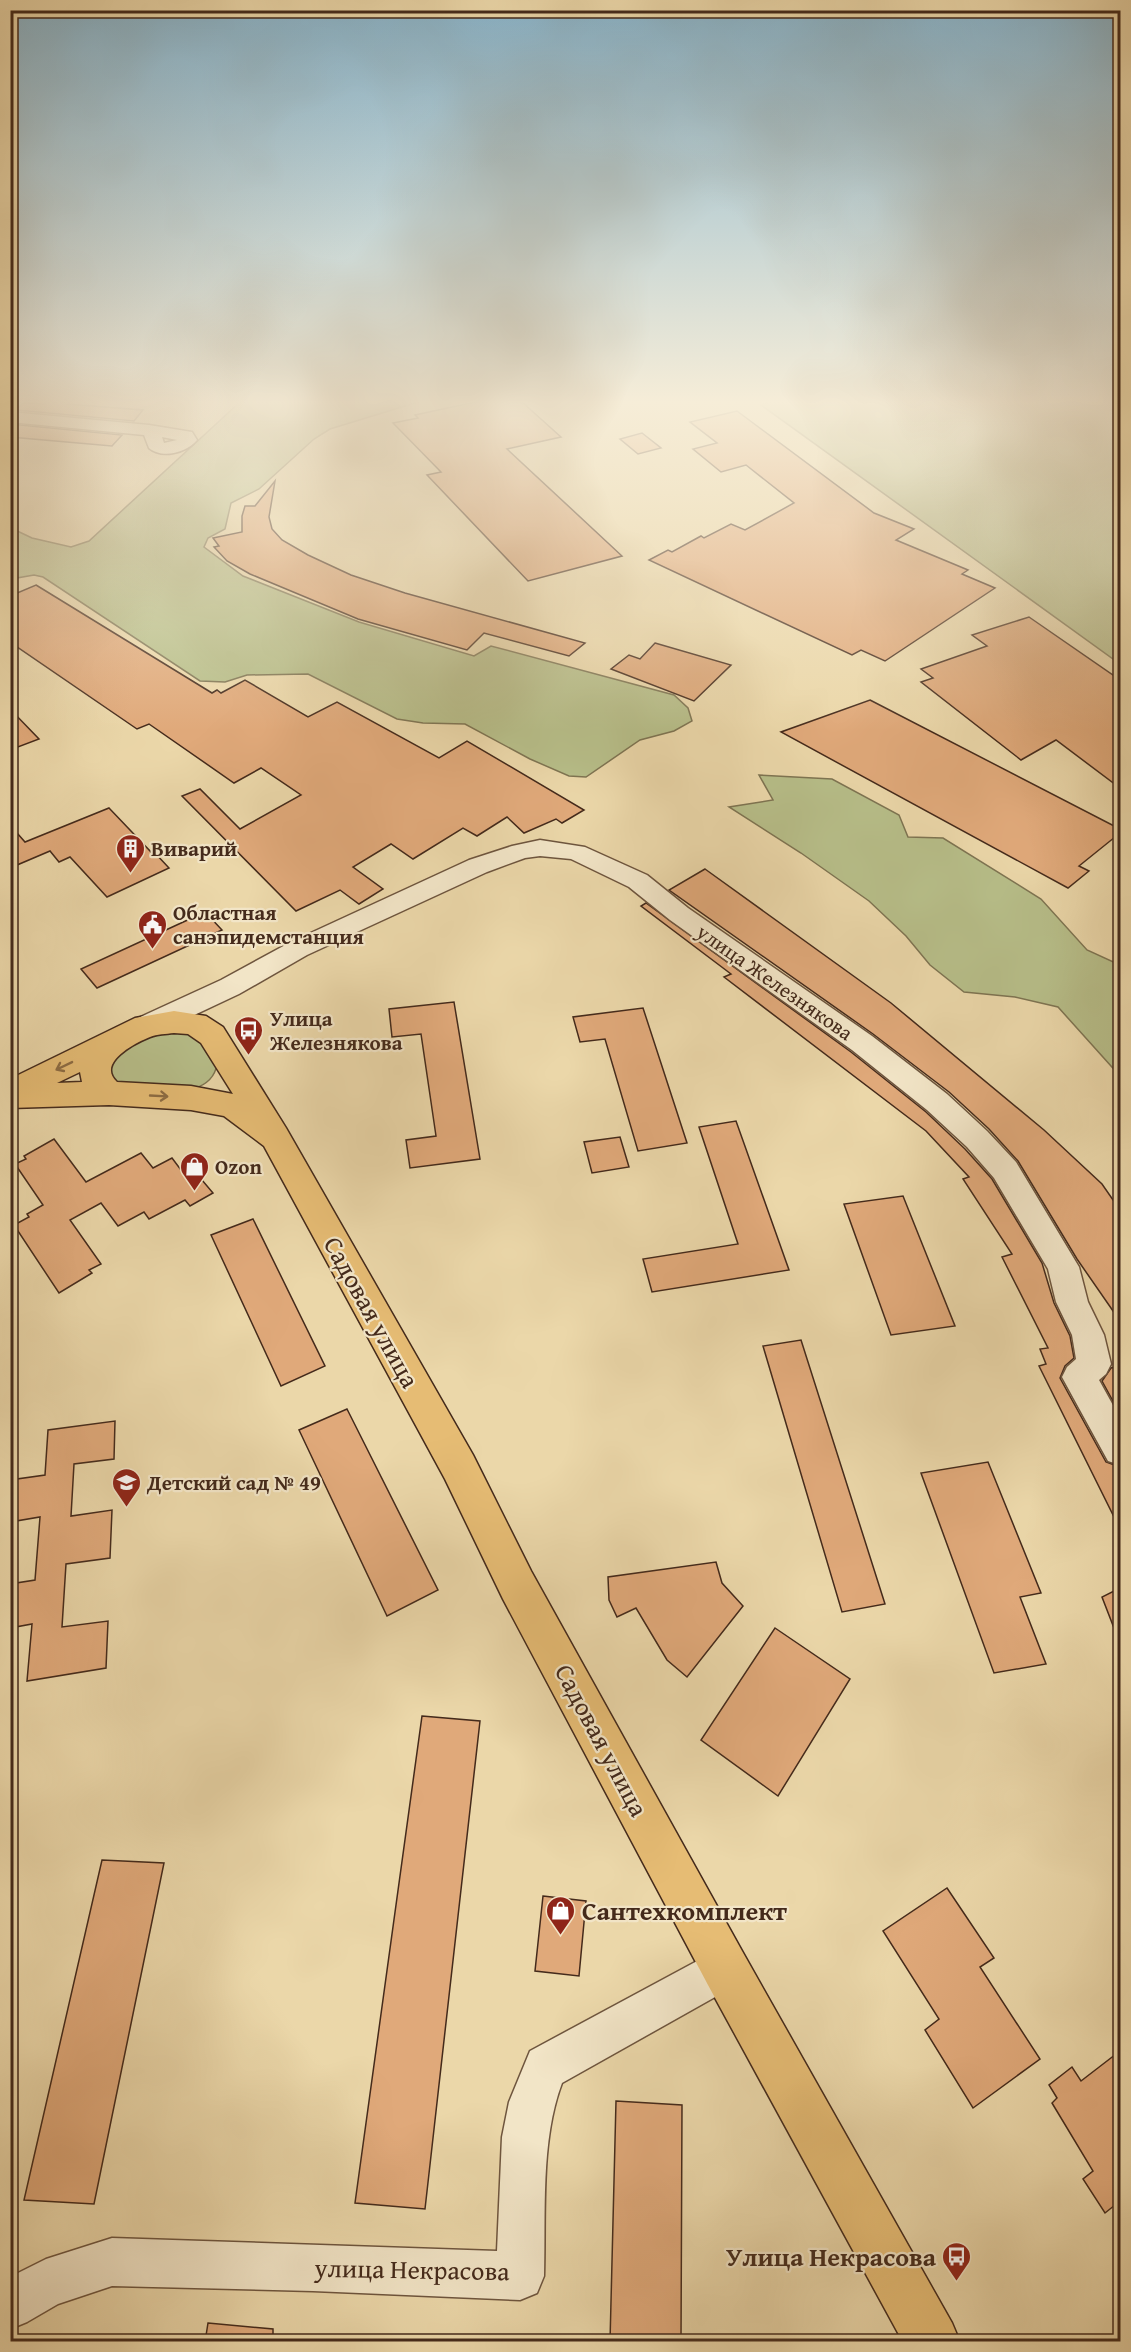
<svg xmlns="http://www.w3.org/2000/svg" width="1131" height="2352" font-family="'Gentium Book Plus',serif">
	<rect width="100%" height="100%" fill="#ebd7a9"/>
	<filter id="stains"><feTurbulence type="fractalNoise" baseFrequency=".00333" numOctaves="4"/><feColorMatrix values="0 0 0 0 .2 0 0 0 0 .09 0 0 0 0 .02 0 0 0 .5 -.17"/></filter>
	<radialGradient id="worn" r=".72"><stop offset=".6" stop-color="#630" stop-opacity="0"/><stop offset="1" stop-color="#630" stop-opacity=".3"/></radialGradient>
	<g fill="#b7be89" stroke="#7e7452" stroke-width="1.5">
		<polygon points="240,402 418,402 330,429 314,439 259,489 231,503 225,529 208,538 204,547 243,576 359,622 474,656 491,646 674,695 688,708 692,721 674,731 640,740 586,777 569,776 530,759 465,724 423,723 397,719 308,674 247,675 225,682 200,681 43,577 34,575 11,579 11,528 32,538 71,547 89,541"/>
		<polygon points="770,402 1120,402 1120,664 761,405"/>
		<polygon points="759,775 832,779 899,815 908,837 943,838 1041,899 1087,950 1120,965 1120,1076 1058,1007 1015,997 964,992 930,965 906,936 869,901 801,853 729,807 773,800"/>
		<path d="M 189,1032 L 202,1041 L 217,1064 C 215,1078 206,1085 193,1089 L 117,1085 L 108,1077 L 111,1058 L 149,1034 Z"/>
	</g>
	<g fill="#e0a97a" stroke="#442a1b" stroke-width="1.5">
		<polygon points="47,402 68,402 67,404 143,410 134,421 16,410 23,403 45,404"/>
		<polygon points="475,402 522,402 561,437 507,449 622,556 528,581 427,475 441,472 393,423 418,418 415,415"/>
		<polygon points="737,411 874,513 914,529 896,540 968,570 962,574 995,588 885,661 861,650 852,655 649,560 668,550 672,552 701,536 704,538 731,524 745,530 794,503 746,465 721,472 693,449 717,443 690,422"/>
		<polygon points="10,424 122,435 112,446 10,437"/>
		<polygon points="642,433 661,448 638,454 620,439"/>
		<polygon points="275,481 269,517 272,529 282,540 308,555 351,575 405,593 585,643 569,656 484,633 467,650 358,619 250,574 227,561 214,547 219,546 213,538 242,532 242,516 245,506 255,506"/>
		<polygon points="36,585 212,693 217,690 221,693 245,680 308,717 337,702 439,758 467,741 584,810 562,823 556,819 524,833 507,817 477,836 463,828 413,859 391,844 353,867 383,889 359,904 340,890 296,911 182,796 200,789 240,829 301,795 261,768 234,783 149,724 137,729 10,642 10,596"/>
		<polygon points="1029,617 1120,680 1120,788 1056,740 1021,760 921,682 933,678 921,669 987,646 972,635"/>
		<polygon points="655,643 731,665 694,701 611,669 629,655 640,659"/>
		<polygon points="870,700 1120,829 1120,833 1079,866 1089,871 1068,888 781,732"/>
		<polygon points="10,709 39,739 10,750"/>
		<polygon points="109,808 152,853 154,852 169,868 107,897 70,857 59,862 50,851 10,868 10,825 25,842"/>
		<polygon points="705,869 891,1003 1044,1130 1102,1184 1120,1210 1120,1321 1077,1259 1018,1161 989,1129 949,1092 873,1034 669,890"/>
		<polygon points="646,903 851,1052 926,1112 965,1149 992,1179 1042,1263 1054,1303 1070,1336 1074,1358 1065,1366 1060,1378 1106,1462 1120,1467 1120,1529 1039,1366 1046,1364 1040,1349 1048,1348 1002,1257 1012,1254 963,1179 969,1177 926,1131 724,977 731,974 641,906"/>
		<polygon points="205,912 222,930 97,988 81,969"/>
		<polygon points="454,1002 480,1159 410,1168 406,1140 436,1136 421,1034 392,1037 389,1009"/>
		<polygon points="643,1008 687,1143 638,1151 605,1039 580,1042 573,1017"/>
		<polygon points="736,1121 789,1270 652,1292 643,1259 738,1244 699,1127"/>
		<polygon points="620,1137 629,1167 592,1173 584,1142"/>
		<polygon points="54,1139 86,1182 141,1153 153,1168 172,1158 187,1178 196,1173 213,1193 190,1206 185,1200 149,1219 144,1212 118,1226 101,1203 70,1220 101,1264 89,1270 92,1273 59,1293 14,1225 29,1217 27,1214 43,1205 15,1164 26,1159 24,1156"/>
		<polygon points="903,1196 955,1326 891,1335 844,1204"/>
		<polygon points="253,1219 325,1366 281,1386 211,1235"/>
		<polygon points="801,1340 885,1604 842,1612 763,1346"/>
		<polygon points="1120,1366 1120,1414 1102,1381 1111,1368"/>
		<polygon points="347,1409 438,1590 387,1616 299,1430"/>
		<polygon points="115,1421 114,1459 74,1464 71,1516 112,1510 110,1558 66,1564 62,1627 108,1621 106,1668 27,1681 32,1624 10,1628 10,1584 35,1580 40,1517 10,1522 10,1480 45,1475 48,1430"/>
		<polygon points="988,1462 1041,1593 1020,1597 1046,1664 994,1673 921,1473"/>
		<polygon points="716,1562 722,1583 743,1606 687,1677 667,1660 636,1608 617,1617 609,1600 608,1577"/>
		<polygon points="1120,1588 1120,1641 1119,1641 1102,1597"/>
		<polygon points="775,1628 850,1679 778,1796 701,1740"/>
		<polygon points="422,1716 480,1721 425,2209 355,2203"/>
		<polygon points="102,1860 164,1863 94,2204 24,2200"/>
		<polygon points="947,1888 994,1958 980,1967 1040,2059 973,2108 925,2030 939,2019 883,1931"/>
		<polygon points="543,1896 586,1901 579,1976 535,1971"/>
		<polygon points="1120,2051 1120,2201 1105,2213 1083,2179 1093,2171 1052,2103 1057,2098 1049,2085 1072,2067 1081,2081"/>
		<polygon points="616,2101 682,2105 681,2342 610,2342"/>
		<polygon points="208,2323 273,2329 273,2342 205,2342"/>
	</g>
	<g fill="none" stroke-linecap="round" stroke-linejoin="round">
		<defs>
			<g id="minor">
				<path d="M 10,412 L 149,425 L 192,432 L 197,440 C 186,453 162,459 149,448 L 144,435 L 10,422 ZM 162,437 L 177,440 L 164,443 Z"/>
				<polygon points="540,840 585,847 647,875 688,908 872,1036 947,1094 987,1131 1016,1162 1079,1267 1088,1302 1104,1335 1111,1364 1106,1374 1099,1380 1120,1418 1120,1465 1108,1461 1062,1377 1067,1367 1076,1359 1072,1335 1056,1302 1048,1269 994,1178 967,1147 927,1110 852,1050 670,920 629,887 571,859 540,856 525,858 487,872 307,955 239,994 156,1033 146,1036 136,1033 132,1026 136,1019 221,980 289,943 469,860 512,846"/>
				<path d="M 725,1946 L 740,1953 L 747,1968 L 740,1983 L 562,2083 C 540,2141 546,2214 544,2276 L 537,2293 L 520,2300 L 313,2291 L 112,2286 L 58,2304 L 27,2322 L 10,2329 L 10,2277 L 46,2259 L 112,2238 L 497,2251 L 502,2137 L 509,2102 L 530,2051 Z"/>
			</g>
			<path id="major" d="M 174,1011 L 206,1016 L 223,1027 L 286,1128 L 473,1455 L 531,1571 L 742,1951 L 952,2323 L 960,2342 L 903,2342 L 708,1985 L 503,1599 L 445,1479 L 264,1146 L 224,1116 L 191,1110 L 109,1105 L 10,1108 L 10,1079 L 135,1018 ZM 174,1033 L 188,1034 L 201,1043 L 233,1094 L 191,1086 L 117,1082 C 96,1063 135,1043 150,1037 C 157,1034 166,1034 174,1033 ZM 80,1072 L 82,1082 L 57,1083 Z"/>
		</defs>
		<use href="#minor" stroke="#6e553e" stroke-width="3"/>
		<use href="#major" stroke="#442a1b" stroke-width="3"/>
		<use href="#minor" fill="#f2e5c7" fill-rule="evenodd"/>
		<use href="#major" fill="#e6bc74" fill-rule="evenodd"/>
	</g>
	<defs><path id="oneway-shaft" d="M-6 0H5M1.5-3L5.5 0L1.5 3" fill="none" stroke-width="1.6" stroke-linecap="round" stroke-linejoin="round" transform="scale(1.5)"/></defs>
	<g stroke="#8d6c43">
		<use href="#oneway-shaft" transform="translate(64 1066) rotate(154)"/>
		<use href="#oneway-shaft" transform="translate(159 1096) rotate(3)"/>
	</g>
	<linearGradient id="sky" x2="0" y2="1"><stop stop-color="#88b6cf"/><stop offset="0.55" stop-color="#f6edd8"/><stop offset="1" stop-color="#f6edd8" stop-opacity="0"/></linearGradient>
	<rect width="1131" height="731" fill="url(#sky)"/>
	<defs>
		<symbol id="building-pin" viewBox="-11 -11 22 30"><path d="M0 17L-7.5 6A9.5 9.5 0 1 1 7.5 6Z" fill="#8f2418" stroke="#f2e5c7"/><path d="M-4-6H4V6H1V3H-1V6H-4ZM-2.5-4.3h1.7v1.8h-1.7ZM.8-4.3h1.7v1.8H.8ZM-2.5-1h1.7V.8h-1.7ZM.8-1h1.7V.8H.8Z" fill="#fff"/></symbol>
		<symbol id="civic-pin" viewBox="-11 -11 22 30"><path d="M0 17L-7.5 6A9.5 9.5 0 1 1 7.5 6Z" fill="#8f2418" stroke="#f2e5c7"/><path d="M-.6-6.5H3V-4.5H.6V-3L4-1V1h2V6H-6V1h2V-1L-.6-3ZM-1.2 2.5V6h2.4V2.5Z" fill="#fff"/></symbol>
		<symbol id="bus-pin" viewBox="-11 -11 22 30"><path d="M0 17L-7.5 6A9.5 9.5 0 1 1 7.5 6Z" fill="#8f2418" stroke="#f2e5c7"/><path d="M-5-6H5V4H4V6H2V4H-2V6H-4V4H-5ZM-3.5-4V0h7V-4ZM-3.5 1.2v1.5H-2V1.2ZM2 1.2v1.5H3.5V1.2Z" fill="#fff"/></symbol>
		<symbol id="shop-pin" viewBox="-11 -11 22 30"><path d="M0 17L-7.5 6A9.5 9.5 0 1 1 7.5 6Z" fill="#8f2418" stroke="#f2e5c7"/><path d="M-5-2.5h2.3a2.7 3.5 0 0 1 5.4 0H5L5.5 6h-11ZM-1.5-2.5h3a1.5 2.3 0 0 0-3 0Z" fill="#fff"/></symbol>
		<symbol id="school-pin" viewBox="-11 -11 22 30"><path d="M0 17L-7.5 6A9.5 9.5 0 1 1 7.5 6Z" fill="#8f2418" stroke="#f2e5c7"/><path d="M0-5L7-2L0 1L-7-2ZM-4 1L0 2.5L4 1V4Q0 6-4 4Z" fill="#fff"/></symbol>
	</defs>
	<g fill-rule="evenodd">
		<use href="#building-pin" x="114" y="832" width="33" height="45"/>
		<use href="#civic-pin" x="136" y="908" width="33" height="45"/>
		<use href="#bus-pin" x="232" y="1014" width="33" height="45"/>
		<use href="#shop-pin" x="178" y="1150" width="33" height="45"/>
		<use href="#school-pin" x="110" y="1466" width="33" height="45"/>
		<use href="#shop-pin" x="544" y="1894" width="33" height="45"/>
		<use href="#bus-pin" x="940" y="2240" width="33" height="45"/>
	</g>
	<g text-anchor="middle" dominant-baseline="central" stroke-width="4.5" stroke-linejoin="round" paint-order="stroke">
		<g font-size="21" font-weight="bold" fill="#442a1b" stroke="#f2e5c7" text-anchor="start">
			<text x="151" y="848">Виварий</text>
			<text x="173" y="912">Областная<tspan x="173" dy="24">санэпидемстанция</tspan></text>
			<text x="270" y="1018">Улица<tspan x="270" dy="24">Железнякова</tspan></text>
			<text x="215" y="1166">Ozon</text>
			<text x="147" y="1482">Детский сад № 49</text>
		</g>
		<g font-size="21" fill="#442a1b" stroke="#f2e5c7">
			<text transform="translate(775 982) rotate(35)">улица Железнякова</text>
		</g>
		<g font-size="26" fill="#442a1b" stroke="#f2e5c7">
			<text transform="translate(372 1312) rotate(61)">Садовая улица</text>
			<text transform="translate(602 1740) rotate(62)">Садовая улица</text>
			<text transform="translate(412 2269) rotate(1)">улица Некрасова</text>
		</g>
		<g font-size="26" font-weight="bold" fill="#442a1b" stroke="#f2e5c7" text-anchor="start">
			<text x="582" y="1910">Сантехкомплект</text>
			<text x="936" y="2256" text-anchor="end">Улица Некрасова</text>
		</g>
	</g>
	<rect width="1131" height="2352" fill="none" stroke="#ebd7a9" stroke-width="36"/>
	<rect x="12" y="12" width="1107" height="2328" fill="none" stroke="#442a1b" stroke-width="3"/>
	<rect x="18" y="18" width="1095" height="2316" fill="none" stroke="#442a1b" stroke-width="1.5"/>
	<rect width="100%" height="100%" filter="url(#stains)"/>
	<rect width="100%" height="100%" fill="url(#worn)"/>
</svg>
